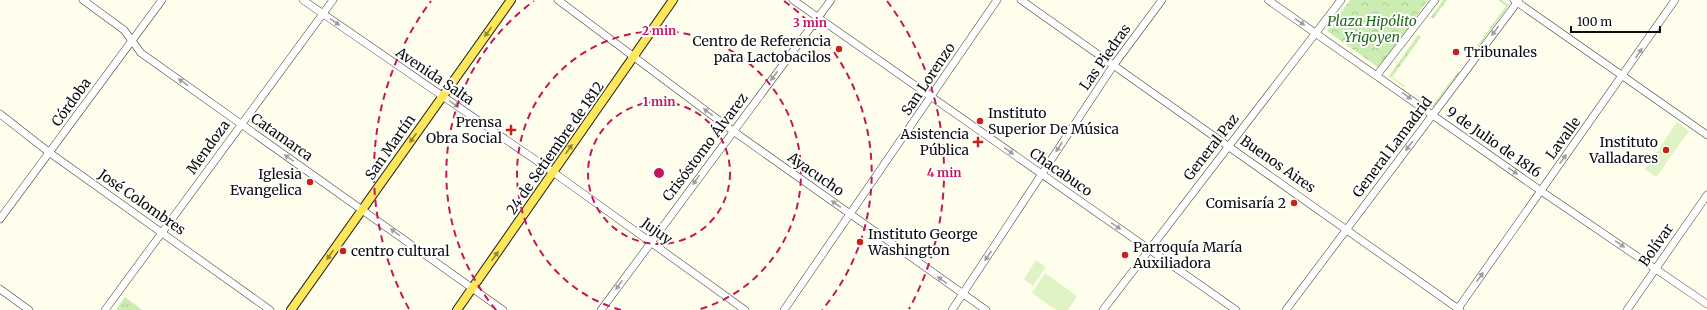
<svg xmlns="http://www.w3.org/2000/svg" width="1707" height="310" font-family="Merriweather,serif">
	<defs>
		<pattern id="grass-tufts" width="24" height="20" patternUnits="userSpaceOnUse"><rect width="24" height="20" fill="#cbedb2"/><path d="M3 7l-1-3M5 7V3M7 7l1-3M15 17l-1-3M17 17v-4M19 17l1-3" fill="none" stroke="#adca98"/></pattern>
		<pattern id="park-crowns" width="20" height="18" patternUnits="userSpaceOnUse"><rect width="20" height="18" fill="#cbedb2"/><path d="M2 6a3 3 0 1 1 6 0M12 15a3 3 0 1 1 6 0" fill="none" stroke="#adca98"/></pattern>
	</defs>
	<rect width="100%" height="100%" fill="#fffdec"/>
	<g fill="url(#grass-tufts)">
		<polygon points="1443,0 1447,0 1433,19 1431,17"/>
		<polygon points="1498,0 1502,0 1509,5 1478,47 1477,46 1506,6"/>
		<polygon points="1418,35 1421,37 1392,77 1405,86 1404,87 1389,76"/>
		<polygon points="1458,72 1460,73 1434,108 1410,91 1433,105"/>
		<polygon points="125,297 142,310 116,310"/>
	</g>
	<polygon fill="url(#park-crowns)" points="1350,0 1428,0 1379,68 1327,31"/>
	<g fill="#dff3c5">
		<polygon points="1677,122 1689,131 1656,177 1645,169"/>
		<polygon points="1036,260 1046,267 1033,286 1024,279"/>
		<polygon points="1045,273 1077,296 1068,310 1056,310 1032,293"/>
	</g>
	<g fill="none" stroke-linecap="round" stroke-linejoin="round">
		<defs>
			<g id="minor">
				<polyline points="83,0 124,30 141,53 503,310"/>
				<polyline points="303,0 553,172 745,310"/>
				<polyline points="558,0 733,131 986,310"/>
				<polyline points="793,0 1236,310"/>
				<polyline points="1021,0 1460,310"/>
				<polyline points="1268,0 1541,191 1707,304"/>
				<polyline points="1514,0 1707,135"/>
				<polyline points="1377,75 1435,0"/>
				<polyline points="0,114 50,153 270,310"/>
				<polyline points="0,219 162,0"/>
				<polyline points="0,289 29,310"/>
				<polyline points="105,310 333,0"/>
				<polyline points="601,310 831,0"/>
				<polyline points="784,310 997,0"/>
				<polyline points="952,310 1113,66 1162,0"/>
				<polyline points="1103,310 1341,0"/>
				<polyline points="1286,310 1519,0"/>
				<polyline points="1457,310 1675,0"/>
				<polyline points="1627,310 1707,195"/>
			</g>
			<g id="major">
				<polyline points="291,310 511,0"/>
				<polyline points="457,310 673,0"/>
			</g>
		</defs>
		<use href="#minor" stroke="#404040" stroke-width="8"/>
		<use href="#major" stroke="#1e1e1e" stroke-width="10"/>
		<use href="#minor" stroke="#fff" stroke-width="7"/>
		<use href="#major" stroke="#ffe75c" stroke-width="8"/>
	</g>
	<defs><path id="oneway-solid" d="M-6-.8H1V-3.2L6.5 0L1 3.2V.8H-6Z"/></defs>
	<g fill="#9e9e9e">
		<use href="#oneway-solid" transform="translate(335 22) rotate(34)"/>
		<use href="#oneway-solid" transform="translate(1300 22) rotate(35)"/>
		<use href="#oneway-solid" transform="translate(1495 31) rotate(127)"/>
		<use href="#oneway-solid" transform="translate(1639 53) rotate(-56)"/>
		<use href="#oneway-solid" transform="translate(774 76) rotate(127)"/>
		<use href="#oneway-solid" transform="translate(183 82) rotate(-144)"/>
		<use href="#oneway-solid" transform="translate(1407 96) rotate(36)"/>
		<use href="#oneway-solid" transform="translate(454 104) rotate(34)"/>
		<use href="#oneway-solid" transform="translate(708 112) rotate(-143)"/>
		<use href="#oneway-solid" transform="translate(1409 146) rotate(127)"/>
		<use href="#oneway-solid" transform="translate(1059 147) rotate(123)"/>
		<use href="#oneway-solid" transform="translate(1009 151) rotate(35)"/>
		<use href="#oneway-solid" transform="translate(289 158) rotate(-145)"/>
		<use href="#oneway-solid" transform="translate(1563 159) rotate(-54)"/>
		<use href="#oneway-solid" transform="translate(1513 171) rotate(35)"/>
		<use href="#oneway-solid" transform="translate(696 180) rotate(126)"/>
		<use href="#oneway-solid" transform="translate(836 204) rotate(-145)"/>
		<use href="#oneway-solid" transform="translate(1116 226) rotate(35)"/>
		<use href="#oneway-solid" transform="translate(395 232) rotate(-144)"/>
		<use href="#oneway-solid" transform="translate(1620 244) rotate(34)"/>
		<use href="#oneway-solid" transform="translate(988 256) rotate(124)"/>
		<use href="#oneway-solid" transform="translate(1480 277) rotate(-55)"/>
		<use href="#oneway-solid" transform="translate(942 280) rotate(-145)"/>
		<use href="#oneway-solid" transform="translate(619 285) rotate(126)"/>
	</g>
	<g fill="#928538">
		<use href="#oneway-solid" transform="translate(488 32) rotate(126)"/>
		<use href="#oneway-solid" transform="translate(413 138) rotate(125)"/>
		<use href="#oneway-solid" transform="translate(569 149) rotate(-55)"/>
		<use href="#oneway-solid" transform="translate(330 255) rotate(125)"/>
		<use href="#oneway-solid" transform="translate(495 256) rotate(-55)"/>
	</g>
	<g fill="none" stroke="#c2185b" stroke-width="2" stroke-dasharray="7 5">
		<circle cx="659" cy="173" r="71"/>
		<path d="M621 310A142 142 0 1 1 697 310"/>
		<path d="M496 310A213 213 0 0 1 534 1M784 1A213 213 0 0 1 822 310"/>
		<path d="M409 309A285 285 0 0 1 431 1M887 1A285 285 0 0 1 909 309"/>
	</g>
	<g fill="#c82119" stroke="#fff" stroke-width="1.5">
		<circle cx="839" cy="49" r="4"/>
		<circle cx="1456" cy="52" r="4"/>
		<circle cx="980" cy="121" r="4"/>
		<path d="M509 124h4v4h4v4h-4v4h-4v-4h-4v-4h4z"/>
		<path d="M976 136h4v4h4v4h-4v4h-4v-4h-4v-4h4z"/>
		<circle cx="1666" cy="150" r="4"/>
		<circle cx="310" cy="182" r="4"/>
		<circle cx="1294" cy="203" r="4"/>
		<circle cx="860" cy="242" r="4"/>
		<circle cx="343" cy="251" r="4"/>
		<circle cx="1125" cy="255" r="4"/>
	</g>
	<g text-anchor="middle" dominant-baseline="central" stroke-width="4" stroke-linejoin="round" paint-order="stroke">
		<g font-size="14" font-style="italic" fill="#216918" stroke="#fff">
			<text x="1372" y="21">Plaza Hipólito<tspan x="1372" dy="16">Yrigoyen</tspan></text>
		</g>
		<g font-size="14" fill="#0d0d0d" stroke="#fff" text-anchor="end">
			<text x="831" y="41">Centro de Referencia<tspan x="831" dy="16">para Lactobacilos</tspan></text>
			<text x="1464" y="52" text-anchor="start">Tribunales</text>
			<text x="988" y="113" text-anchor="start">Instituto<tspan x="988" dy="16">Superior De Música</tspan></text>
			<text x="502" y="122">Prensa<tspan x="502" dy="16">Obra Social</tspan></text>
			<text x="969" y="134">Asistencia<tspan x="969" dy="16">Pública</tspan></text>
			<text x="1658" y="142">Instituto<tspan x="1658" dy="16">Valladares</tspan></text>
			<text x="302" y="174">Iglesia<tspan x="302" dy="16">Evangelica</tspan></text>
			<text x="1286" y="203">Comisaría 2</text>
			<text x="868" y="234" text-anchor="start">Instituto George<tspan x="868" dy="16">Washington</tspan></text>
			<text x="1133" y="247" text-anchor="start">Parroquía María<tspan x="1133" dy="16">Auxiliadora</tspan></text>
			<text x="351" y="251" text-anchor="start">centro cultural</text>
		</g>
		<g font-size="14" fill="#0d0d0d" stroke="#fff">
			<text transform="translate(1105 57) rotate(-55)">Las Piedras</text>
			<text transform="translate(435 76) rotate(34)">Avenida Salta</text>
			<text transform="translate(928 79) rotate(-56)">San Lorenzo</text>
			<text transform="translate(71 102) rotate(-54)">Córdoba</text>
			<text transform="translate(282 137) rotate(35)">Catamarca</text>
			<text transform="translate(1563 138) rotate(-54)">Lavalle</text>
			<text transform="translate(1494 142) rotate(35)">9 de Julio de 1816</text>
			<text transform="translate(208 147) rotate(-54)">Mendoza</text>
			<text transform="translate(390 147) rotate(-55)">San Martín</text>
			<text transform="translate(705 147) rotate(-53)">Crisóstomo Álvarez</text>
			<text transform="translate(1211 147) rotate(-52)">General Paz</text>
			<text transform="translate(1392 147) rotate(-53)">General Lamadrid</text>
			<text transform="translate(555 148) rotate(-55)">24 de Setiembre de 1812</text>
			<text transform="translate(1278 164) rotate(35)">Buenos Aires</text>
			<text transform="translate(1061 172) rotate(35)">Chacabuco</text>
			<text transform="translate(816 174) rotate(35)">Ayacucho</text>
			<text transform="translate(142 202) rotate(35)">José Colombres</text>
			<text transform="translate(657 231) rotate(36)">Jujuy</text>
			<text transform="translate(1656 245) rotate(-55)">Bolívar</text>
		</g>
	</g>
	<circle cx="659" cy="173" r="6" fill="#c2185b" stroke="#fff" stroke-width="2"/>
	<g font-size="12" text-anchor="middle" font-weight="bold" fill="#c2185b" stroke="#fff" stroke-width="4" stroke-linejoin="round" paint-order="stroke">
		<text x="810" y="27">3 min</text>
		<text x="659" y="35">2 min</text>
		<text x="659" y="106">1 min</text>
		<text x="944" y="177">4 min</text>
	</g>
	<path d="M1571 26v6h89v-6" fill="none" stroke="#0d0d0d" stroke-width="2"/>
	<text x="1577" y="26" font-size="12" fill="#0d0d0d" stroke="#ffffff" stroke-width="3" paint-order="stroke">100 m</text>
</svg>
